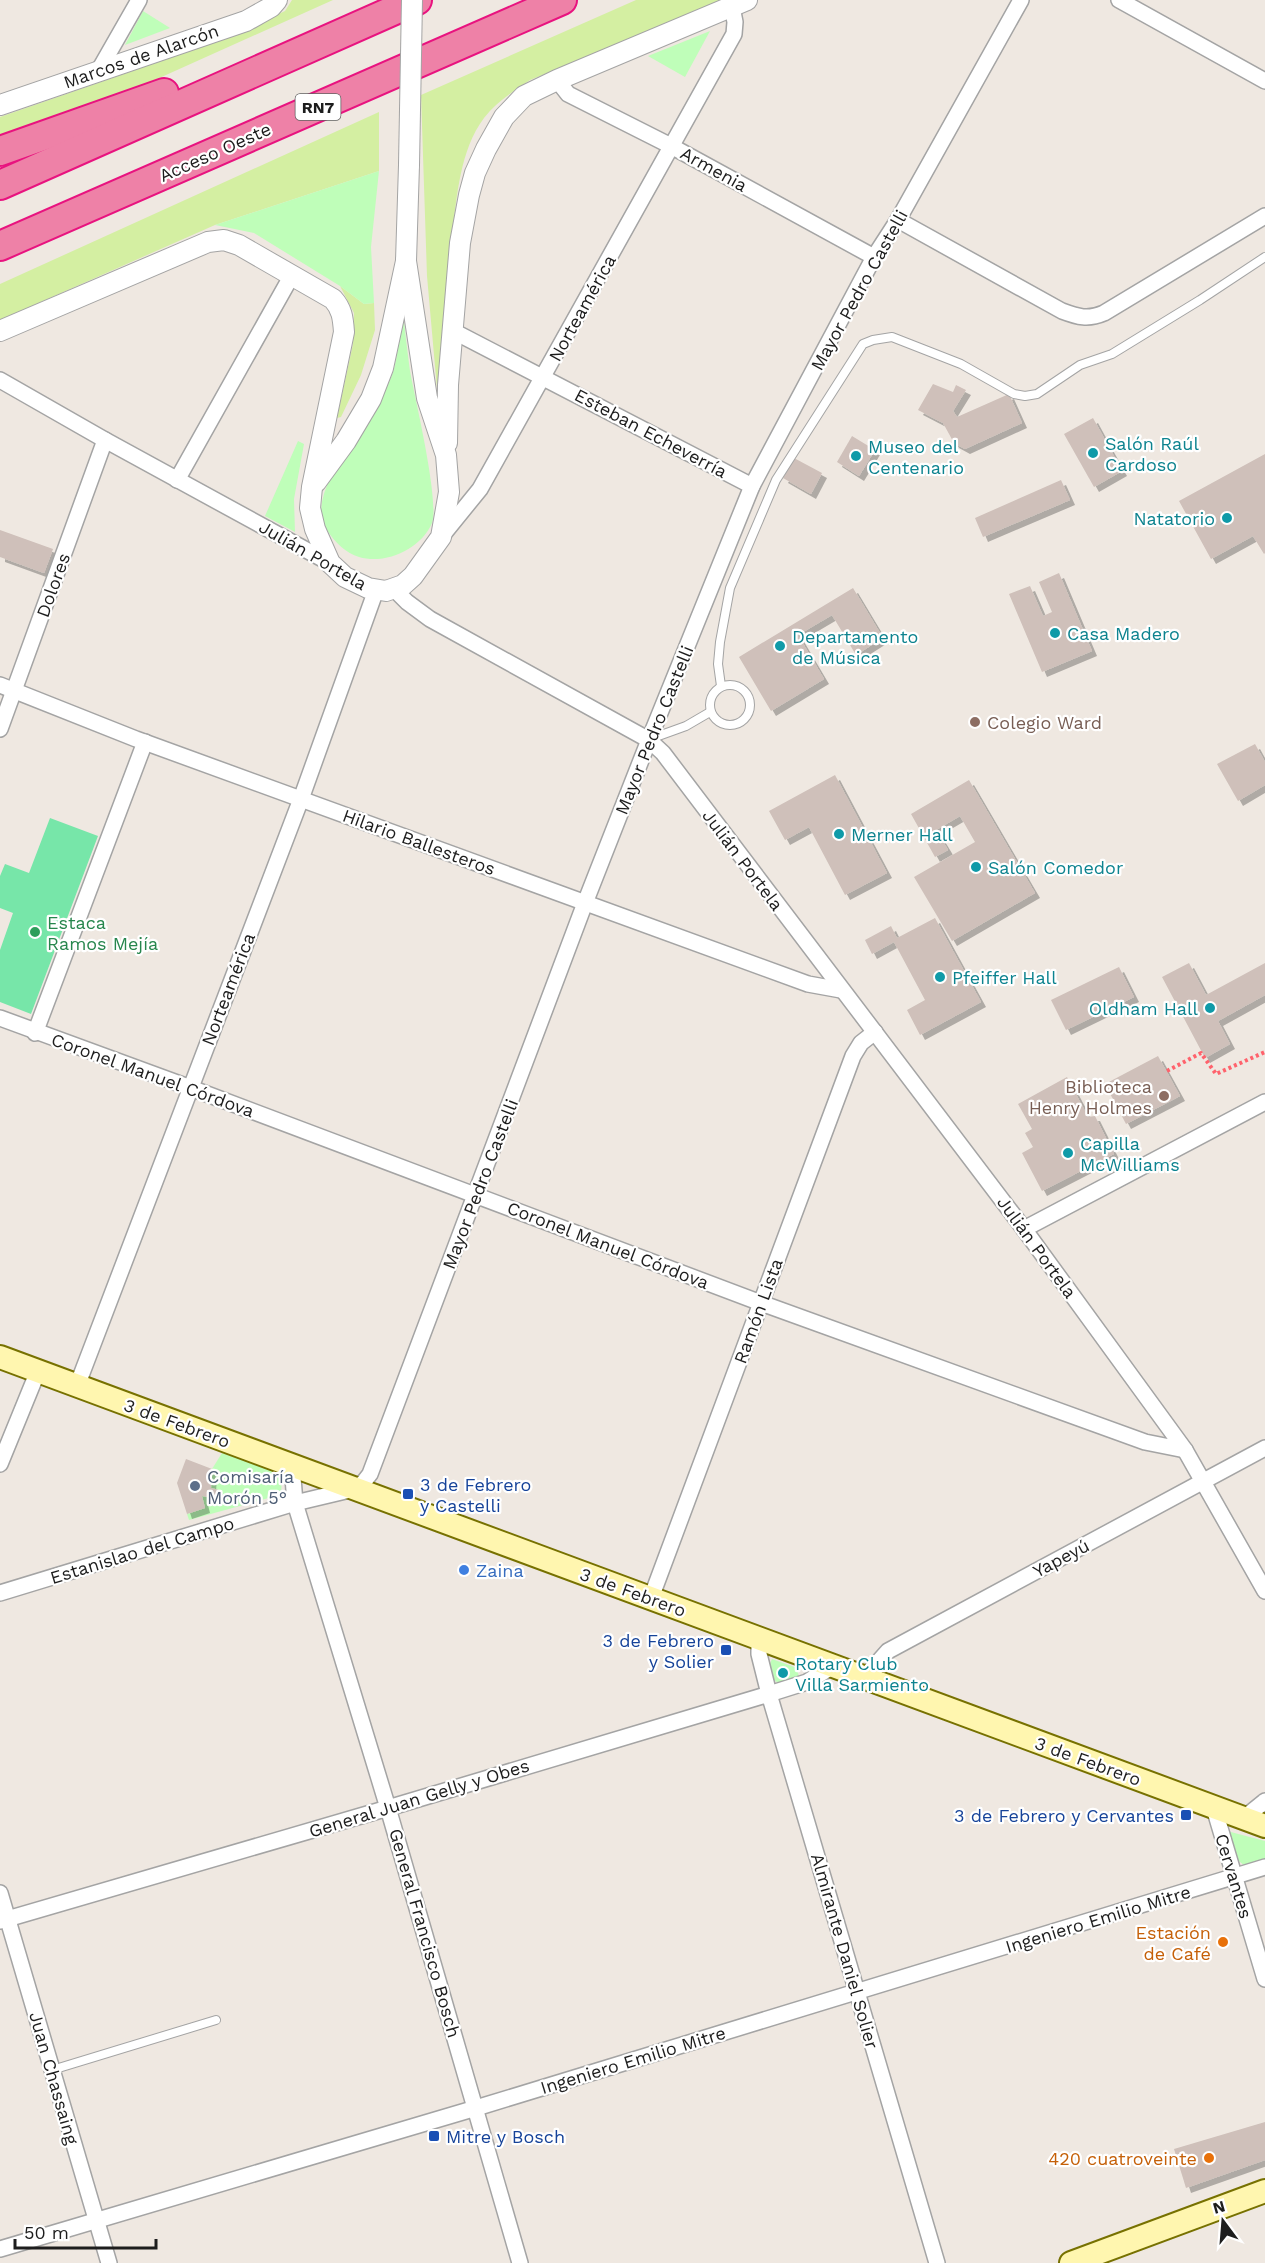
<svg xmlns="http://www.w3.org/2000/svg" width="1265" height="2263" font-family="'Work Sans',sans-serif">
	<defs>
		<filter id="shadow"><feDropShadow dx="5" dy="5" stdDeviation="0" flood-color="#0004"/></filter>
	</defs>
	<rect width="100%" height="100%" fill="#efe8e1"/>
	<g fill="#d4efa2">
		<polygon points="292,0 333,0 126,93 0,145 0,117 222,40 285,11"/>
		<path d="M 636,0 L 728,0 L 530,80 C 514,91 496,102 484,118 C 460,150 457,196 452,236 C 446,290 442,345 438,400 L 427,276 L 421,95 Z"/>
		<polygon points="379,112 379,171 215,225 0,320 0,284"/>
		<polygon points="340,286 364,304 374,303 375,330 361,375 341,417 337,418 353,344 354,313"/>
	</g>
	<g fill="#bffeb9">
		<polygon points="143,11 170,28 125,45"/>
		<polygon points="710,31 685,77 648,56"/>
		<polygon points="379,171 371,247 374,303 364,304 340,286 254,233 215,225"/>
		<path d="M 402,307 C 405,328 407,350 410,371 C 415,398 440,502 432,523 C 421,549 386,565 359,557 C 346,553 336,543 328,532 C 325,526 321,518 321,511 C 323,467 376,417 392,375 C 399,357 399,327 402,307 Z"/>
		<polygon points="298,441 304,444 294,499 295,532 265,516"/>
		<polygon points="222,1453 278,1472 282,1480 281,1492 272,1497 189,1520 187,1514 205,1508 202,1496 217,1498 219,1490 211,1488 212,1469"/>
		<polygon points="772,1659 797,1668 799,1677 779,1684 772,1678 768,1668"/>
		<path d="M 1227,1831 L 1265,1841 L 1265,1861 L 1248,1867 C 1232,1860 1231,1846 1227,1831 Z"/>
	</g>
	<polygon fill="#77e6a9" points="50,818 98,836 31,1014 0,1002 0,950 13,913 0,908 0,876 5,864 29,873"/>
	<g fill="#cfc0ba" filter="url(#shadow)">
		<polygon points="933,384 953,392 956,385 966,390 953,411 957,417 1009,394 1022,423 965,449 954,443 943,423 918,410"/>
		<polygon points="1093,418 1122,471 1094,487 1064,434"/>
		<polygon points="852,436 875,450 859,476 837,462"/>
		<polygon points="1265,454 1265,553 1264,554 1253,536 1211,559 1179,501"/>
		<polygon points="794,458 822,473 811,494 783,478"/>
		<polygon points="1061,480 1070,500 983,537 975,518"/>
		<polygon points="0,530 53,549 44,573 0,557"/>
		<polygon points="1059,573 1092,651 1042,672 1009,594 1030,586 1043,616 1052,612 1039,582"/>
		<polygon points="853,588 883,638 856,655 832,615 798,635 824,679 771,711 739,657"/>
		<polygon points="1255,744 1265,762 1265,785 1238,801 1217,764"/>
		<polygon points="835,775 887,873 845,895 809,827 785,840 769,811"/>
		<polygon points="969,780 1035,893 952,941 914,877 975,842 960,816 936,830 948,850 935,857 911,814"/>
		<polygon points="935,918 981,1002 920,1035 907,1010 925,1000 894,942 872,954 865,940 891,926 897,938"/>
		<polygon points="1189,963 1206,995 1265,963 1265,995 1218,1021 1230,1044 1205,1058 1162,977"/>
		<polygon points="1119,967 1134,997 1066,1030 1051,1000"/>
		<polygon points="1158,1056 1180,1096 1126,1124 1105,1084"/>
		<polygon points="1067,1077 1088,1117 1095,1116 1114,1154 1042,1191 1022,1153 1033,1147 1025,1133 1032,1129 1018,1104"/>
		<polygon points="186,1459 212,1469 211,1488 219,1490 217,1499 202,1496 205,1508 187,1514 177,1483"/>
		<polygon points="1265,2122 1265,2160 1186,2188 1174,2149"/>
	</g>
	<g fill="none" stroke-linecap="round" stroke-linejoin="round">
		<defs>
			<g id="service">
				<circle cx="730" cy="705" r="20"/>
				<polyline points="721,686 718,664 720,642 730,588 776,480 863,344 873,340 892,337 961,364 1014,394 1025,396 1037,394 1080,365 1112,354 1200,300 1265,257"/>
				<polyline points="650,739 686,726 710,712"/>
				<polyline points="52,2070 216,2020"/>
			</g>
			<g id="minor">
				<polyline points="1119,0 1265,81"/>
				<polyline points="99,70 139,0"/>
				<polyline points="557,80 568,94 671,146 874,257"/>
				<path d="M 898,220 L 1062,311 C 1078,317 1088,320 1104,313 L 1265,216"/>
				<polyline points="453,331 752,486"/>
				<polyline points="0,380 105,440 330,563"/>
				<polyline points="177,480 292,275"/>
				<polyline points="441,537 480,489 734,34 735,22 732,7"/>
				<polyline points="394,589 407,602 430,619 649,740 663,753 1024,1229 1185,1450 1265,1591"/>
				<polyline points="0,685 136,739 808,984 841,990"/>
				<polyline points="0,729 105,440"/>
				<polyline points="0,1018 191,1088 761,1303 1145,1442 1185,1450"/>
				<polyline points="35,1033 145,742"/>
				<polyline points="1024,1229 1265,1102"/>
				<polyline points="77,1386 301,799 376,590"/>
				<polyline points="0,1464 38,1371"/>
				<polyline points="292,1465 295,1503 388,1808 520,2263"/>
				<polyline points="0,1593 295,1503 354,1489 363,1483 370,1474 585,903 649,740 752,486 874,257 898,220 1021,0"/>
				<polyline points="651,1598 853,1056 861,1043 875,1032"/>
				<polyline points="759,1639 759,1654 769,1694 937,2263"/>
				<polyline points="864,1678 888,1651 1265,1448"/>
				<polyline points="1214,1808 1265,1979"/>
				<polyline points="1244,1818 1265,1801"/>
				<polyline points="0,1893 109,2263"/>
				<polyline points="0,1921 388,1808 769,1694 807,1682 833,1666"/>
				<polyline points="0,2249 476,2108 1265,1867"/>
			</g>
			<g id="tertiary">
				<polyline points="0,105 246,21 271,7 277,0"/>
				<path d="M 0,331 L 208,242 L 224,240 L 239,245 L 333,299 C 342,309 343,318 344,332 L 312,487 L 310,508 L 315,529 L 330,563 L 345,577 L 368,588 L 386,591 L 403,585 L 413,576 L 441,537 L 449,492 L 446,455 L 427,398 L 406,261"/>
				<polyline points="447,443 448,385 460,243 469,195 475,173 486,149 504,117 524,96 557,80 747,0"/>
				<polyline points="316,482 346,441 371,399 383,368 406,261 409,165"/>
			</g>
			<g id="secondary">
				<polyline points="0,1357 1265,1826"/>
				<polyline points="1071,2263 1265,2191"/>
			</g>
			<g id="motorway">
				<polyline points="0,151 164,93"/>
				<polyline points="0,185 417,0"/>
				<polyline points="0,246 562,0"/>
			</g>
		</defs>
		<use href="#service" stroke="#a4a4a4" stroke-width="10"/>
		<use href="#minor" stroke="#a4a4a4" stroke-width="18"/>
		<use href="#tertiary" stroke="#a4a4a4" stroke-width="22"/>
		<use href="#secondary" stroke="#777100" stroke-width="26"/>
		<use href="#motorway" stroke="#e8137f" stroke-width="32"/>
		<polyline stroke="#ff626c" stroke-width="4" stroke-dasharray="3 3" stroke-linecap="butt" points="1167,1071 1201,1053 1216,1074 1265,1052"/>
		<use href="#service" stroke="#fff" stroke-width="8"/>
		<use href="#minor" stroke="#fff" stroke-width="15"/>
		<use href="#tertiary" stroke="#fff" stroke-width="20"/>
		<use href="#secondary" stroke="#fff6af" stroke-width="22"/>
		<use href="#motorway" stroke="#ee81a7" stroke-width="28"/>
		<defs>
			<polyline id="tertiary-bridge" points="409,165 412,0"/>
		</defs>
		<use href="#tertiary-bridge" stroke="#a4a4a4" stroke-width="22" stroke-linecap="butt"/>
		<use href="#tertiary-bridge" stroke="#fff" stroke-width="20"/>
	</g>
	<g fill="#0f9aa8" stroke="#fff" stroke-width="2">
		<circle cx="1093" cy="453" r="6"/>
		<circle cx="856" cy="456" r="6"/>
		<circle cx="1227" cy="518" r="6"/>
		<circle cx="1055" cy="633" r="6"/>
		<circle cx="780" cy="646" r="6"/>
		<circle cx="839" cy="834" r="6"/>
		<circle cx="976" cy="867" r="6"/>
		<circle cx="940" cy="977" r="6"/>
		<circle cx="1210" cy="1008" r="6"/>
		<circle cx="1068" cy="1153" r="6"/>
		<circle cx="783" cy="1673" r="6"/>
	</g>
	<g fill="#8d6e63" stroke="#fff" stroke-width="2">
		<circle cx="975" cy="722" r="6"/>
		<circle cx="1164" cy="1096" r="6"/>
	</g>
	<circle fill="#2e9e5b" stroke="#fff" stroke-width="2" cx="35" cy="932" r="6"/>
	<circle fill="#5c6f8a" stroke="#fff" stroke-width="2" cx="195" cy="1486" r="6"/>
	<g fill="#1a4fb4" stroke="#fff" stroke-width="2">
		<rect x="402" y="1488" width="12" height="12" rx="3"/>
		<rect x="720" y="1644" width="12" height="12" rx="3"/>
		<rect x="1180" y="1809" width="12" height="12" rx="3"/>
		<rect x="428" y="2130" width="12" height="12" rx="3"/>
	</g>
	<circle fill="#3f7fe0" stroke="#fff" stroke-width="2" cx="464" cy="1570" r="6"/>
	<g fill="#e8710a" stroke="#fff" stroke-width="2">
		<circle cx="1223" cy="1942" r="6"/>
		<circle cx="1209" cy="2158" r="6"/>
	</g>
	<g text-anchor="middle" dominant-baseline="central" stroke-width="4.5" stroke-linejoin="round" paint-order="stroke">
		<rect fill="#fff" stroke="#616161" stroke-width="1.5" x="295.5" y="94" width="45" height="26" rx="4.5"/>
		<g font-size="16" font-weight="bold" fill="#1d1d1d">
			<text x="318" y="107">RN7</text>
		</g>
		<g font-size="18" fill="#1d1d1d" stroke="#fff">
			<text transform="translate(141 56) rotate(-19)">Marcos de Alarcón</text>
			<text transform="translate(215 152) rotate(-24)">Acceso Oeste</text>
			<text transform="translate(714 169) rotate(29)">Armenia</text>
			<text transform="translate(859 290) rotate(-61)">Mayor Pedro Castelli</text>
			<text transform="translate(582 308) rotate(-61)">Norteamérica</text>
			<text transform="translate(651 433) rotate(28)">Esteban Echeverría</text>
			<text transform="translate(313 555) rotate(30)">Julián Portela</text>
			<text transform="translate(53 585) rotate(-70)">Dolores</text>
			<text transform="translate(654 730) rotate(-68)">Mayor Pedro Castelli</text>
			<text transform="translate(419 842) rotate(20)">Hilario Ballesteros</text>
			<text transform="translate(743 860) rotate(53)">Julián Portela</text>
			<text transform="translate(228 989) rotate(-69)">Norteamérica</text>
			<text transform="translate(153 1075) rotate(20)">Coronel Manuel Córdova</text>
			<text transform="translate(480 1184) rotate(-69)">Mayor Pedro Castelli</text>
			<text transform="translate(608 1245) rotate(21)">Coronel Manuel Córdova</text>
			<text transform="translate(1037 1247) rotate(54)">Julián Portela</text>
			<text transform="translate(758 1311) rotate(-70)">Ramón Lista</text>
			<text transform="translate(177 1423) rotate(20)">3 de Febrero</text>
			<text transform="translate(142 1550) rotate(-17)">Estanislao del Campo</text>
			<text transform="translate(1061 1558) rotate(-28)">Yapeyú</text>
			<text transform="translate(633 1592) rotate(20)">3 de Febrero</text>
			<text transform="translate(1088 1761) rotate(20)">3 de Febrero</text>
			<text transform="translate(419 1798) rotate(-17)">General Juan Gelly y Obes</text>
			<text transform="translate(1234 1876) rotate(73)">Cervantes</text>
			<text transform="translate(1098 1919) rotate(-17)">Ingeniero Emilio Mitre</text>
			<text transform="translate(425 1933) rotate(74)">General Francisco Bosch</text>
			<text transform="translate(845 1951) rotate(74)">Almirante Daniel Solier</text>
			<text transform="translate(633 2060) rotate(-17)">Ingeniero Emilio Mitre</text>
			<text transform="translate(54 2078) rotate(74)">Juan Chassaing</text>
		</g>
		<g font-size="18" fill="#0d838f" stroke="#fff" text-anchor="start">
			<text x="1105" y="443">Salón Raúl<tspan x="1105" dy="21">Cardoso</tspan></text>
			<text x="868" y="446">Museo del<tspan x="868" dy="21">Centenario</tspan></text>
			<text x="1215" y="518" text-anchor="end">Natatorio</text>
			<text x="1067" y="633">Casa Madero</text>
			<text x="792" y="636">Departamento<tspan x="792" dy="21">de Música</tspan></text>
			<text x="851" y="834">Merner Hall</text>
			<text x="988" y="867">Salón Comedor</text>
			<text x="952" y="977">Pfeiffer Hall</text>
			<text x="1198" y="1008" text-anchor="end">Oldham Hall</text>
			<text x="1080" y="1143">Capilla<tspan x="1080" dy="21">McWilliams</tspan></text>
			<text x="795" y="1663">Rotary Club<tspan x="795" dy="21">Villa Sarmiento</tspan></text>
		</g>
		<g font-size="18" fill="#785e54" stroke="#fff" text-anchor="start">
			<text x="987" y="722">Colegio Ward</text>
			<text x="1152" y="1086" text-anchor="end">Biblioteca<tspan x="1152" dy="21">Henry Holmes</tspan></text>
		</g>
		<g font-size="18" fill="#27864d" stroke="#fff" text-anchor="start">
			<text x="47" y="922">Estaca<tspan x="47" dy="21">Ramos Mejía</tspan></text>
		</g>
		<g font-size="18" fill="#4e5e75" stroke="#fff" text-anchor="start">
			<text x="207" y="1476">Comisaría<tspan x="207" dy="21">Morón 5°</tspan></text>
		</g>
		<g font-size="18" fill="#164399" stroke="#fff" text-anchor="start">
			<text x="420" y="1484">3 de Febrero<tspan x="420" dy="21">y Castelli</tspan></text>
			<text x="714" y="1640" text-anchor="end">3 de Febrero<tspan x="714" dy="21">y Solier</tspan></text>
			<text x="1174" y="1815" text-anchor="end">3 de Febrero y Cervantes</text>
			<text x="446" y="2136">Mitre y Bosch</text>
		</g>
		<g font-size="18" fill="#366cbe" stroke="#fff" text-anchor="start">
			<text x="476" y="1570">Zaina</text>
		</g>
		<g font-size="18" fill="#c56008" stroke="#fff" text-anchor="end">
			<text x="1211" y="1932">Estación<tspan x="1211" dy="21">de Café</tspan></text>
			<text x="1197" y="2158">420 cuatroveinte</text>
		</g>
	</g>
	<g transform="translate(1223 2221) rotate(344)" stroke="#ffffff" stroke-width="4.5" paint-order="stroke">
	<path d="M0-4.5L10 22L0 15L-10 22Z" fill="#1d1d1d"/>
	<text y="-9" font-size="16" font-weight="bold" text-anchor="middle" fill="#1d1d1d">N</text>
	</g>
	<path d="M15 2239v9h141v-9" fill="none" stroke="#1d1d1d" stroke-width="3"/>
	<text x="24" y="2239" font-size="18" fill="#1d1d1d" stroke="#ffffff" stroke-width="4.5" paint-order="stroke">50 m</text>
</svg>
